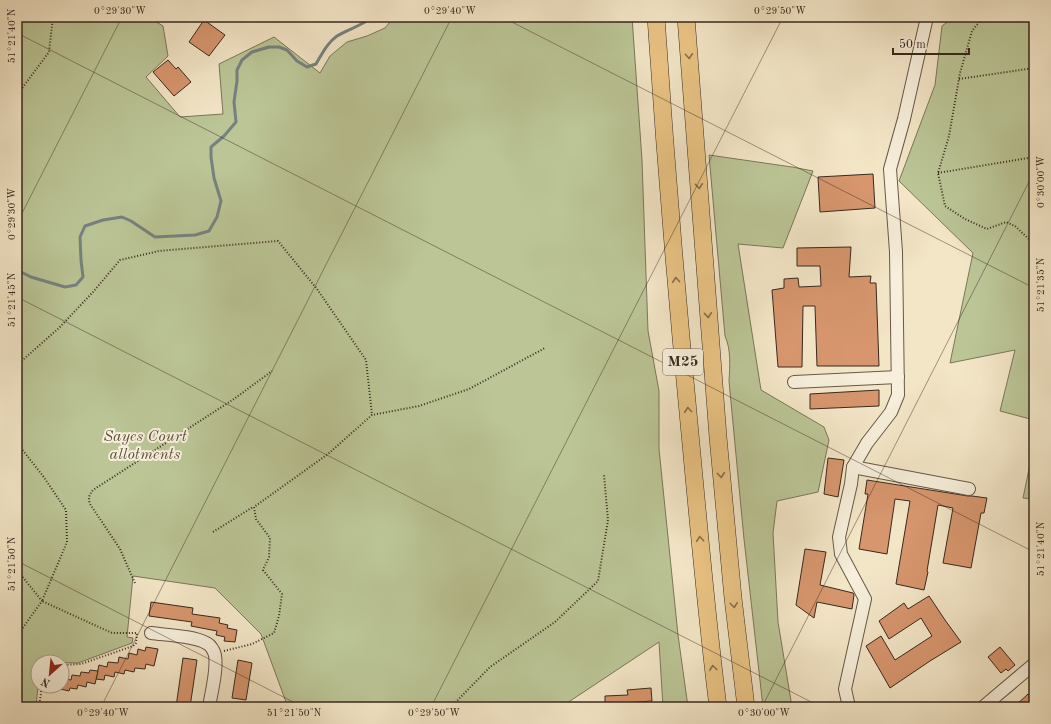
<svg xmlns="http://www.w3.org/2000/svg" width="1051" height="724" font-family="'Old Standard TT',serif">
	<rect width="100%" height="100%" fill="#f3e6c7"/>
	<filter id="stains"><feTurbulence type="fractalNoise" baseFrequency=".005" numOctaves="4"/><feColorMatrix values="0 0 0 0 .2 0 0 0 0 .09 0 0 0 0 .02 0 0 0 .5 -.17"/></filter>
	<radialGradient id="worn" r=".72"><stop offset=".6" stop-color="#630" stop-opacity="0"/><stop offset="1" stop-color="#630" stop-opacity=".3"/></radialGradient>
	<g fill="#bbc596" stroke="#7a775a">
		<polygon points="17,17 148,17 163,26 168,56 146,77 180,117 223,114 219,64 274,37 320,73 330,56 347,42 367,36 385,28 394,17 632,17 642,160 648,331 659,391 659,449 678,635 688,707 663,707 659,642 561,707 303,707 286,702 261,634 215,588 133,576 127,637 133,638 132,643 78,663 38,662 38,686 36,707 17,707"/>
		<polygon points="954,17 1034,17 1034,420 1000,411 1015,350 950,363 973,253 899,181 935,85 942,26"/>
		<path d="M 709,155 L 792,167 L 813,171 L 783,248 L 738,244 L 761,390 L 824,427 L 829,440 L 818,492 L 777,501 L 773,533 L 778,622 L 792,707 L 763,707 L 744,539 L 729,381 C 730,366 731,349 725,336 Z"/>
		<polygon points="1034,445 1034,499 1023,498"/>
	</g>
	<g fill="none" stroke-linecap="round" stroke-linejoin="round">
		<path stroke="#76827f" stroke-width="3" d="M 17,270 L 31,277 L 65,287 L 76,285 L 83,277 L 81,260 L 80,237 L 85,226 L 103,220 L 122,217 L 131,221 L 155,237 L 195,235 L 209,231 L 217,217 L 221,201 L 214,178 L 211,157 L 211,147 L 224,136 L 236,122 L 234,102 L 237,81 L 237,70 L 242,60 L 252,52 L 269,47 L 279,47 L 287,50 L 297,61 L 307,67 L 316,64 C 322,54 327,43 337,36 C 348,29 362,26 372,17"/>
	</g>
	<g fill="#d7966e" stroke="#38291e">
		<polygon points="204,20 225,35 209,56 189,42"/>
		<polygon points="168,60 176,69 178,67 191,82 174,96 153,72"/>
		<polygon points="873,174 875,208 820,212 818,177"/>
		<polygon points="851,247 849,277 871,276 870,283 876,283 879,366 817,366 815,306 803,306 802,367 778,367 772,290 784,288 784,279 798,278 799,287 821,286 820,266 797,266 797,248"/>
		<polygon points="879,390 879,406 810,409 810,394"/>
		<polygon points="828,458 844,460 838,497 824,494"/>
		<polygon points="867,480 968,496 972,496 987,498 984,513 981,513 971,568 943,563 953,508 938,505 927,571 928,572 924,590 896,584 910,501 895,499 887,554 859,549 868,494 865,494"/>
		<polygon points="805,549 826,552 820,585 853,593 854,595 852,609 817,602 814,618 796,605"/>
		<polygon points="929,596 945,620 961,642 930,661 890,688 866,646 881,636 895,660 932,636 921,618 889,639 879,621 904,603 908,609"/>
		<polygon points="151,602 193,608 192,614 220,618 219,623 228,625 227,628 237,630 235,642 224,641 225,637 216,635 217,631 191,626 192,622 149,616"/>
		<polygon points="146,647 158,649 154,666 146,664 145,669 135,668 134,672 125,670 124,674 115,672 114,677 105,675 104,680 96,679 99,665 107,667 108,662 118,663 119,657 128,659 129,653 137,655 138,649 145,651"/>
		<polygon points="1000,647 1015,665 1008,671 1006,669 1001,673 988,657"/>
		<polygon points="183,658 197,660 190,707 176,707"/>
		<polygon points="238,660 252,663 246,700 232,698"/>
		<polygon points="90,670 98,671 95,684 87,682 86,687 78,685 77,689 70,688 69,691 60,689 61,686 62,686 62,678 71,680 72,675 80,676 81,672 89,673"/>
		<polygon points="651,688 652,701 623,703 623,707 605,707 605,696 628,695 627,690"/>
		<polygon points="1034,691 1034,707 1014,707 1028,694 1029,695"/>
	</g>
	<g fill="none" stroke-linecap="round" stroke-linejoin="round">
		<defs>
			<g id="minor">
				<polyline points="794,382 898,377"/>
				<polyline points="853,467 969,489"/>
				<path d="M 151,633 C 165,635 194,636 206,643 C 209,644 212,648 214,652 C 219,664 211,694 209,707"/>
				<polyline points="849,707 845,689 865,599 841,554 839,537 851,484 853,467 867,443 891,412 898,395 896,252 890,169 904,119 927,17"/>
				<polyline points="983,707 1034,664"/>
			</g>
			<g id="highway">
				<path d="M 656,17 C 665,153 676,288 689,423 C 698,518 706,612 718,707"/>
				<polyline points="686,17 718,437 733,598 746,707"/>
			</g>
		</defs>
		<use href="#minor" stroke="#675848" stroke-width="14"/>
		<use href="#highway" stroke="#38291e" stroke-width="18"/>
		<g stroke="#38291e" stroke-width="2" stroke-dasharray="1 2" stroke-linecap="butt">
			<polyline points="983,17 972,31 960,73 949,136 938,173 945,206 965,219 987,229 1006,222 1015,226 1033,243 1034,249"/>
			<polyline points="959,79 1034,68"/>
			<polyline points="17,95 49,52 53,17"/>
			<polyline points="938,173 1034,157"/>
			<polyline points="17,365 59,328 93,292 120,260 159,251 278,241 317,289 366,360 372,415"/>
			<polyline points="17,443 43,476 66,510 67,542 42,601 112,633 137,633 136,643 133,646 81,664 62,665"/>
			<polyline points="213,532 253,507"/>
			<polyline points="17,570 42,601 17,636"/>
			<path d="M 135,583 L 120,549 L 90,504 C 88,498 89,495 93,490 L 234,399 L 272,371"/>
			<polyline points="224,651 252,644 274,633 279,616 282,594 263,570 269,557 270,538 256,519 254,507 328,454 372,415 419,406 469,389 545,348"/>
			<polyline points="39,707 42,686"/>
			<polyline points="451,707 490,667 555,622 598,581 608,520 604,475"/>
		</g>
		<use href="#minor" stroke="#f7efdb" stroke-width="12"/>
		<use href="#highway" stroke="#eac384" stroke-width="17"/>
	</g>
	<defs><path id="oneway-chevron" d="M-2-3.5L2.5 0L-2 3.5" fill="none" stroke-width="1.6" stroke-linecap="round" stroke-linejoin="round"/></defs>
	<g stroke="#886e4c">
		<use href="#oneway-chevron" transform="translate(689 56) rotate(86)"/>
		<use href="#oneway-chevron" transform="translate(699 186) rotate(86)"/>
		<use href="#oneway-chevron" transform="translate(676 280) rotate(-95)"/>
		<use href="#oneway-chevron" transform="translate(708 315) rotate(86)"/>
		<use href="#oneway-chevron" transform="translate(688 410) rotate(-95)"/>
		<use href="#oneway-chevron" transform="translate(721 475) rotate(85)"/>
		<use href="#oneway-chevron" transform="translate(700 539) rotate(-95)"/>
		<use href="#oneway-chevron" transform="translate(734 605) rotate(83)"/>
		<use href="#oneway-chevron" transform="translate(713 668) rotate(-97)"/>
	</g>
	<path fill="none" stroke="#38291e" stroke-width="1" stroke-opacity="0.45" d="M 502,17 L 1034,288M 1020,17 L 1034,24M 17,33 L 1034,552M 17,223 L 122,17M 17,297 L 821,707M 17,561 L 303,707M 101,707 L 452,17M 431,707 L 783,17M 762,707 L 1034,172"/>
	<g text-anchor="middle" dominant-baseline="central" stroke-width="4" stroke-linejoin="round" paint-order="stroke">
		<rect fill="#f7efdb" stroke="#716457" stroke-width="1" x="663" y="349" width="40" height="26" rx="3"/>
		<g font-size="15" font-weight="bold" fill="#38291e">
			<text x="683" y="362">M25</text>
		</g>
		<g font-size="16" font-style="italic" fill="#59503c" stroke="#f7efdb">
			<text x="145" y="437">Sayes Court<tspan x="145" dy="18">allotments</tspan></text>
		</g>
	</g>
	<rect width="1051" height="724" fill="none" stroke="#f3e6c7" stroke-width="44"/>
	<g transform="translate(50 674) rotate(207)"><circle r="19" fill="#f7efdb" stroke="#aba08f"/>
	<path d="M0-3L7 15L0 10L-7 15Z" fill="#8f2418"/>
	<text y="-6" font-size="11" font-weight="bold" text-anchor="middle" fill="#38291e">N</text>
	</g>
	<path d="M893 48v6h76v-6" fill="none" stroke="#38291e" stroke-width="2"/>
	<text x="899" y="48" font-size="12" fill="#38291e" stroke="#f7efdb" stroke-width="3" paint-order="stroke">50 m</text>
	<rect x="22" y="22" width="1007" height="680" fill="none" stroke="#38291e" stroke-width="1.5"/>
	<g font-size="10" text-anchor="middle" fill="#38291e">
		<text x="120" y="14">0°29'30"W</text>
		<text x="450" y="14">0°29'40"W</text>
		<text x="780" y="14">0°29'50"W</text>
		<text transform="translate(11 36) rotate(-90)" y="4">51°21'40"N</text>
		<text transform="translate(1040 182) rotate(-90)" y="4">0°30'00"W</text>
		<text transform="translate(11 214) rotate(-90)" y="4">0°29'30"W</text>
		<text transform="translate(1040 285) rotate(-90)" y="4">51°21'35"N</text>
		<text transform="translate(11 300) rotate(-90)" y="4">51°21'45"N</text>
		<text transform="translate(1040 549) rotate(-90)" y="4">51°21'40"N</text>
		<text transform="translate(11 564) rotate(-90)" y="4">51°21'50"N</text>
		<text x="103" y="716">0°29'40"W</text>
		<text x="294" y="716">51°21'50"N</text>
		<text x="434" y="716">0°29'50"W</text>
		<text x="764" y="716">0°30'00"W</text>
	</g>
	<rect width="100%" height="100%" filter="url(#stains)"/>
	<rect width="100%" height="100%" fill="url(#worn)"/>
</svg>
